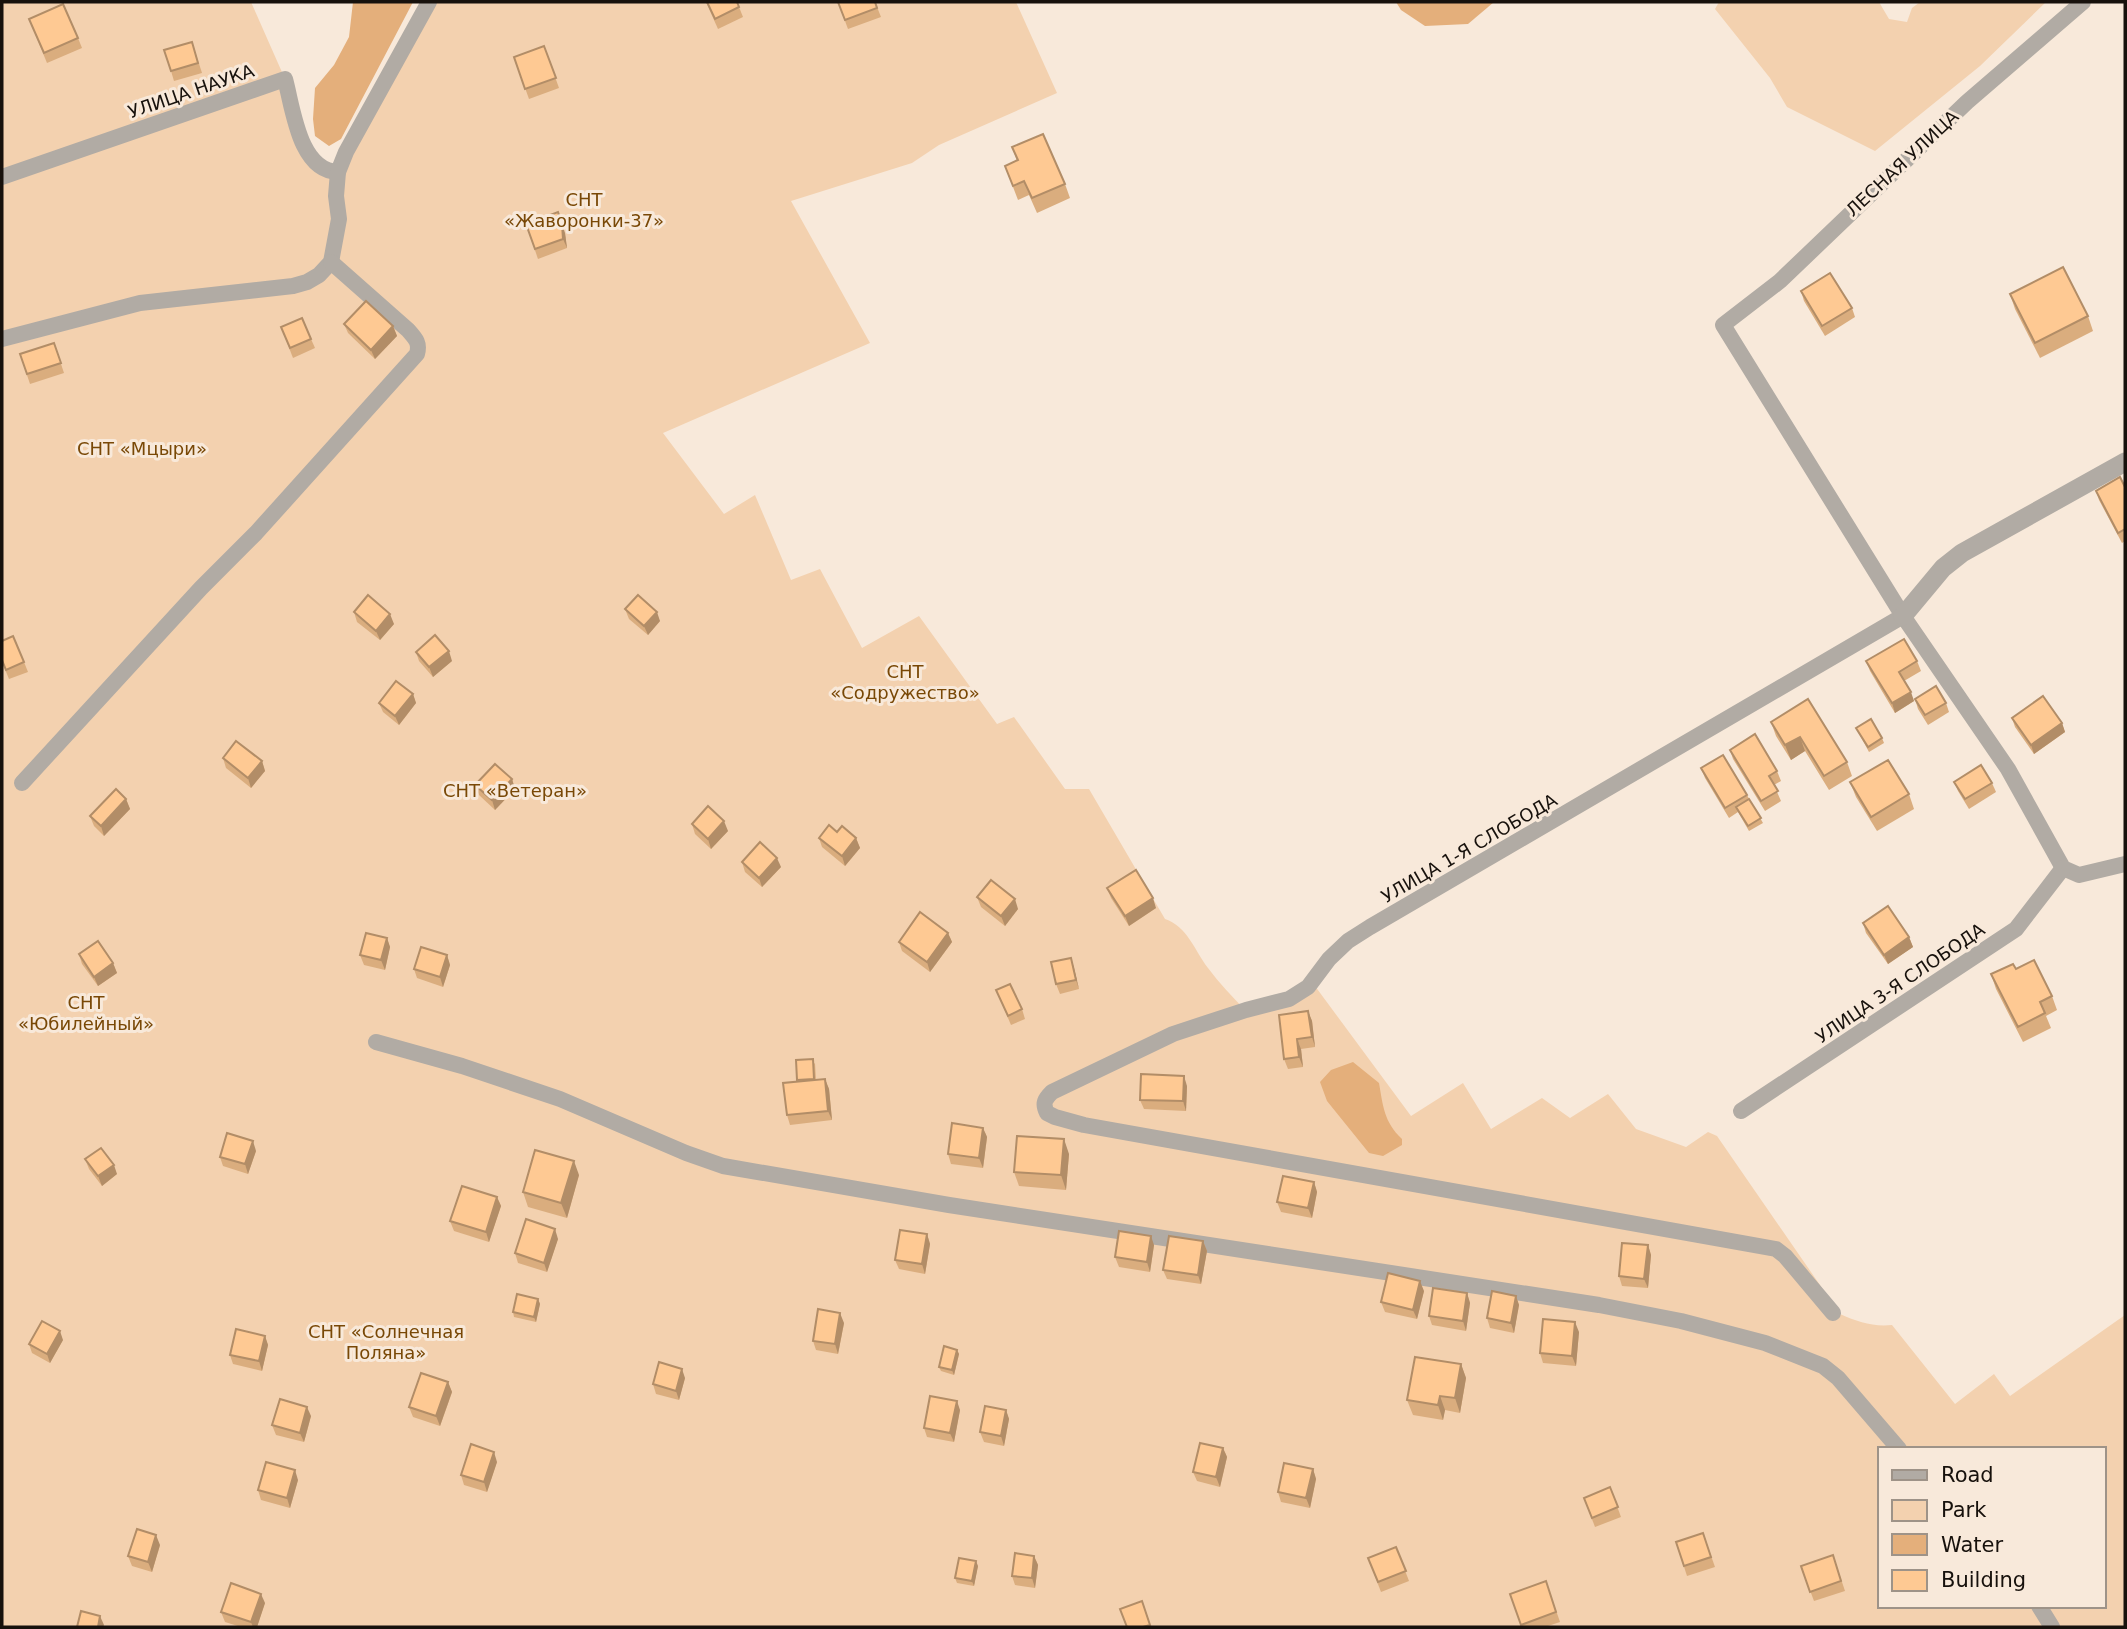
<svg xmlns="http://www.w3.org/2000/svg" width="2127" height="1629" font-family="'DejaVu Sans',sans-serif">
	<rect width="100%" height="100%" fill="#f8e9da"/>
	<g fill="#f3d1af" fill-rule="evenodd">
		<path d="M 2,2 L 251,2 L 285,79 L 301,139 L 331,171 L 429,2 L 1016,2 L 1057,93 L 939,145 L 912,163 L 791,201 L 870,343 L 663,433 L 724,514 L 755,495 L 791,580 L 820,569 L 862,648 L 919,616 L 997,724 L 1014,717 L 1065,789 L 1089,789 L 1165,919 C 1187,926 1195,951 1208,968 C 1219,983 1232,996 1245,1010 L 1312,982 L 1411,1116 L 1463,1083 L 1491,1129 L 1542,1098 L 1570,1118 L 1608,1094 L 1636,1129 L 1686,1147 L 1708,1132 L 1717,1136 L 1840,1314 C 1858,1322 1873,1327 1892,1325 L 1955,1404 L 1994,1374 L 2010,1396 L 2125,1315 L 2125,1627 L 2,1627 ZM 1880,1449 L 2104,1449 L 2104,1606 L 1880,1606 Z"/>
		<polygon points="1719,2 1879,2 1889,19 1907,22 1912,8 1920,2 1943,3 1948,2 2046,2 1980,66 1875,151 1787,107 1770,78 1715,9"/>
	</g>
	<g fill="#e4af7b">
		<polygon points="353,2 413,2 341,139 329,146 315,136 313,119 315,88 334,65 349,37"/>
		<polygon points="1396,2 1494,2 1468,24 1425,26 1401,10"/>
		<path d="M 1353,1062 L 1379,1083 C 1383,1106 1384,1122 1402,1139 L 1402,1145 L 1383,1156 L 1369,1153 L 1327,1101 L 1320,1082 L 1331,1070 Z"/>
	</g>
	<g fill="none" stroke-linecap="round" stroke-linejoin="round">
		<g stroke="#b1aba4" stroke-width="16">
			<polyline points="2083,2 1967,102 1780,281 1723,325 1903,616 2008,769 2063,868 2079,875 2125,864"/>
			<path d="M 2,177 L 285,79 C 293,108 299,171 338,172"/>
			<polyline points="2,339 140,303 293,286 307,282 319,275 331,262 339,219 336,196 338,172 346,152 429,2"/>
			<path d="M 22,783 L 201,588 L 256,533 L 417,354 C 420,343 416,339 408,330 L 331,262"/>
			<polyline points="376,1042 462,1066 560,1099 686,1153 723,1166 949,1205 1599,1305 1681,1321 1765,1343 1823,1366 1838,1378 1899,1449"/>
			<polyline points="1741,1111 2016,929 2063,868"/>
			<path d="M 1833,1313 L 1785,1256 L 1776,1249 L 1084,1125 L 1055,1117 L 1047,1113 C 1042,1103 1045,1099 1052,1092 L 1173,1034 L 1246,1010 L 1289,999 L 1308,987 L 1329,959 L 1348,941 L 1370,927 L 1903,616"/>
			<polyline points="2039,1606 2052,1627"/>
		</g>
		<polyline stroke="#b1aba4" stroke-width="19" points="1903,616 1943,568 1962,553 2125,462"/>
	</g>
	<g fill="#daad7e">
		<polygon points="706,2 737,2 743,17 718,29"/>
		<polygon points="838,2 875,2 881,17 848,29"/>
		<polygon points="29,19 78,38 82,48 47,63"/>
		<polygon points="192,42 202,73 174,81 171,71"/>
		<polygon points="544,46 559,88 529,99 514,57"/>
		<polygon points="1012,147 1065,184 1070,198 1037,213 1029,195 1018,200 1005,166 1017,161"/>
		<polygon points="526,224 565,233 567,248 538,259"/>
		<polygon points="1801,291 1852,308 1855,317 1825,336 1804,301"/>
		<polygon points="2010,294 2088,316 2093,331 2040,358 2015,309"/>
		<polygon points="344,324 393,326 397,336 375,359 348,333"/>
		<polygon points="281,327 311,339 315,348 293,358"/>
		<polygon points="54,343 64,373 30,384 20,354"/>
		<polygon points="2125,487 2125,541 2122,543 2099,500 2096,491"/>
		<polygon points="625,609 660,621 648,635 629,619"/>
		<polygon points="354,612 394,624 380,640 357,622"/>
		<polygon points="2,641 24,662 28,672 9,679 2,662"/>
		<polygon points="416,652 452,661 433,677 419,661"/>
		<polygon points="1866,661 1917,661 1921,671 1904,681 1914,701 1895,713 1870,671"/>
		<polygon points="413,694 416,703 399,725 383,712 379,703"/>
		<polygon points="1915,699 1946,703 1949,712 1928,725 1918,709"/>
		<polygon points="2012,718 2062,723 2065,732 2034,754 2015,727"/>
		<polygon points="1771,722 1847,762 1852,776 1829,790 1805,751 1791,760 1776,736"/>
		<polygon points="1856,728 1882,738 1884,743 1869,752"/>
		<polygon points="1730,750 1777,771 1781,781 1774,785 1781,801 1765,811 1733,759"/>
		<polygon points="223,758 262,761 265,771 251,788 226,768"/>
		<polygon points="1701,768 1747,795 1763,823 1749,831 1738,812 1729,818 1705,778"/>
		<polygon points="512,779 515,789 495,810 479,795 475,785"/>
		<polygon points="1850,782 1909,794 1914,809 1877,831 1856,797"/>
		<polygon points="1954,782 1992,783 1996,792 1969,809 1958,791"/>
		<polygon points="126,799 130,809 104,836 94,826 90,816"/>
		<polygon points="692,824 728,831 711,849 695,834"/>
		<polygon points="837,832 856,838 860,848 845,866 822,847 819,838"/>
		<polygon points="742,862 781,867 762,887 745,872"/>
		<polygon points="1107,888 1156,908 1129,926 1111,898"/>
		<polygon points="977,897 1018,909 1005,926 981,907"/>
		<polygon points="1863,923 1909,937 1913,947 1888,964 1866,933"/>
		<polygon points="948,933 952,942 930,972 902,951 899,942"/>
		<polygon points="387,938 390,947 385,970 364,965 360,955"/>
		<polygon points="79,954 113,963 117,973 98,986 82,964"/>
		<polygon points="447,955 450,965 443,987 417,978 414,969"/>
		<polygon points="1071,958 1079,989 1060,994 1056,984"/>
		<polygon points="2016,969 2052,996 2057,1010 2046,1016 2051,1028 2023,1042 1996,989 1991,974"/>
		<polygon points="996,990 1022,1009 1025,1019 1011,1025"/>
		<polygon points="1308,1011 1312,1021 1315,1047 1301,1049 1303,1067 1288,1069 1284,1059"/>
		<polygon points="815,1063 816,1080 825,1079 829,1089 832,1120 790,1125 787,1115 798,1082 797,1080"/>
		<polygon points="1187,1086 1186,1111 1144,1109 1140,1100"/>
		<polygon points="983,1128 987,1137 983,1168 951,1164 948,1154"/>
		<polygon points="256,1151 248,1174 223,1166 220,1157"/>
		<polygon points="1069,1154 1066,1190 1019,1186 1014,1172"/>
		<polygon points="85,1159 117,1174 102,1186 89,1169"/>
		<polygon points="579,1175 567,1218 528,1207 523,1192"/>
		<polygon points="1314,1182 1317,1192 1312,1218 1281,1212 1277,1202"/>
		<polygon points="497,1197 501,1206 489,1242 454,1231 450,1221"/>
		<polygon points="927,1234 930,1244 925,1274 899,1269 895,1260"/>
		<polygon points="558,1239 547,1272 518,1263 515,1253"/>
		<polygon points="1203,1241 1207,1251 1201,1284 1167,1279 1163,1270"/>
		<polygon points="1154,1245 1150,1272 1119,1267 1115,1257"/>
		<polygon points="1648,1245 1651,1255 1648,1288 1622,1286 1619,1276"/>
		<polygon points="1424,1291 1417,1319 1385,1312 1381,1302"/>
		<polygon points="1467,1293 1470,1303 1466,1331 1432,1325 1429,1316"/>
		<polygon points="1516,1296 1519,1305 1514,1333 1490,1328 1487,1318"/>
		<polygon points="538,1299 540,1304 536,1322 514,1317 513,1312"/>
		<polygon points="844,1323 838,1354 816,1350 813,1341"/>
		<polygon points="1579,1332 1576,1366 1543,1363 1540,1353"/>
		<polygon points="265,1336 268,1345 262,1371 233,1364 230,1355"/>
		<polygon points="63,1340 50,1363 32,1353 29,1344"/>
		<polygon points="957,1350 959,1354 954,1375 941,1371 939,1367"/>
		<polygon points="1461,1364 1466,1378 1460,1413 1445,1410 1443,1420 1413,1415 1407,1400"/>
		<polygon points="685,1378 679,1400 656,1394 653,1384"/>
		<polygon points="448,1382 452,1392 440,1426 413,1417 409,1407"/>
		<polygon points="960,1410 954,1442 927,1437 924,1428"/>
		<polygon points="1006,1410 1009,1419 1004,1446 984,1442 980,1432"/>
		<polygon points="311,1416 304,1442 276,1435 272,1425"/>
		<polygon points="1223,1448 1227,1457 1220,1487 1197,1481 1193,1472"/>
		<polygon points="497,1462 487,1492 464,1485 461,1475"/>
		<polygon points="1313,1469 1316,1479 1310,1508 1281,1502 1278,1492"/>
		<polygon points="298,1480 290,1508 261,1500 258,1490"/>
		<polygon points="1610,1487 1621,1517 1595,1527 1584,1498"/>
		<polygon points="1703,1533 1715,1567 1687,1576 1676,1542"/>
		<polygon points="160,1545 152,1572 132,1566 128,1556"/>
		<polygon points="1396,1547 1409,1581 1381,1592 1368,1558"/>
		<polygon points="1833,1555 1845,1591 1814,1601 1801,1566"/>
		<polygon points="1034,1556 1038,1565 1035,1588 1015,1585 1012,1576"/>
		<polygon points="978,1566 974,1586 957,1583 955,1578"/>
		<polygon points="1546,1581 1560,1622 1545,1627 1522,1627 1510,1594"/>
		<polygon points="265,1603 257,1627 241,1627 225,1622 221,1612"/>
	</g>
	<g fill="#b28d67">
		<polygon points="562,224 565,233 567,248 563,239"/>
		<polygon points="393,326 397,336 375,359 371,350"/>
		<polygon points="657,612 660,621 648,635 644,626"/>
		<polygon points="390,614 394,624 380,640 376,631"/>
		<polygon points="449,651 452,661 433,677 429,667"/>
		<polygon points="1911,692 1914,701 1895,713 1892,703"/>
		<polygon points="413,694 416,703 399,725 395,716"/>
		<polygon points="2062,723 2065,732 2034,754 2031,745"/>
		<polygon points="1800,737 1805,751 1791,760 1785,745"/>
		<polygon points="262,761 265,771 251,788 248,778"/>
		<polygon points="512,779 515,789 495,810 492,800"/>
		<polygon points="126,799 130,809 104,836 101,826"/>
		<polygon points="724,821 728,831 711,849 708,839"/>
		<polygon points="856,838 860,848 845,866 842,856"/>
		<polygon points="777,858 781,867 762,887 759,878"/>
		<polygon points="1153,898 1156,908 1129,926 1125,916"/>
		<polygon points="1015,899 1018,909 1005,926 1001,916"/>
		<polygon points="948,933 952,942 930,972 927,962"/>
		<polygon points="1909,937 1913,947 1888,964 1884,955"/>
		<polygon points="387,938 390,947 385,970 381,960"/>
		<polygon points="447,955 450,965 443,987 440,977"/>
		<polygon points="1071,958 1074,968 1079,989 1076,980"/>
		<polygon points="113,963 117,973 98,986 94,977"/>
		<polygon points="1308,1011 1312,1021 1315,1047 1312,1037"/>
		<polygon points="1297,1039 1301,1049 1303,1067 1299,1057"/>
		<polygon points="1184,1076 1187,1086 1186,1111 1183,1101"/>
		<polygon points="825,1079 829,1089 832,1120 828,1111"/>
		<polygon points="983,1128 987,1137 983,1168 979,1158"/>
		<polygon points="1064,1139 1069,1154 1066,1190 1061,1175"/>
		<polygon points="253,1141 256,1151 248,1174 245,1164"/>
		<polygon points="574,1161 579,1175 567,1218 561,1203"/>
		<polygon points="114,1165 117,1174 102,1186 98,1176"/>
		<polygon points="1314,1182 1317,1192 1312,1218 1308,1208"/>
		<polygon points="497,1197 501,1206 489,1242 486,1232"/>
		<polygon points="555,1229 558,1239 547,1272 544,1263"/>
		<polygon points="927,1234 930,1244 925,1274 922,1264"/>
		<polygon points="1151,1236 1154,1245 1150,1272 1147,1262"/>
		<polygon points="1203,1241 1207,1251 1201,1284 1198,1275"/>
		<polygon points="1648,1245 1651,1255 1648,1288 1644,1279"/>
		<polygon points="1420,1281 1424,1291 1417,1319 1413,1310"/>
		<polygon points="1467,1293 1470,1303 1466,1331 1463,1321"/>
		<polygon points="1516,1296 1519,1305 1514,1333 1511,1323"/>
		<polygon points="538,1299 540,1304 536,1322 534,1317"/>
		<polygon points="840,1313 844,1323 838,1354 835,1344"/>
		<polygon points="1575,1322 1579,1332 1576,1366 1572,1356"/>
		<polygon points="60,1331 63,1340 50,1363 47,1354"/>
		<polygon points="265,1336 268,1345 262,1371 259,1361"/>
		<polygon points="957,1350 959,1354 954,1375 952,1370"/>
		<polygon points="1461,1364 1466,1378 1460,1413 1455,1398"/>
		<polygon points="682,1369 685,1378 679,1400 676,1391"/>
		<polygon points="448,1382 452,1392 440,1426 436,1416"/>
		<polygon points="1440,1396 1445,1410 1443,1420 1438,1405"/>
		<polygon points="957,1401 960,1410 954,1442 950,1433"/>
		<polygon points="307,1407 311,1416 304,1442 300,1433"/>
		<polygon points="1006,1410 1009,1419 1004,1446 1001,1436"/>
		<polygon points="1223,1448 1227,1457 1220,1487 1216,1477"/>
		<polygon points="494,1452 497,1462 487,1492 484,1482"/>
		<polygon points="1313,1469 1316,1479 1310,1508 1306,1498"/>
		<polygon points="295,1470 298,1480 290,1508 287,1498"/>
		<polygon points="156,1535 160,1545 152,1572 148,1562"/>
		<polygon points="1034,1556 1038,1565 1035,1588 1032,1578"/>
		<polygon points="976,1561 978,1566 974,1586 972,1581"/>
		<polygon points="261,1594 265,1603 257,1627 253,1627 251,1622"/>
		<polygon points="100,1616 104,1625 103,1627 98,1627"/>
	</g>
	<g fill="#fec993" stroke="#b28d67" stroke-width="2">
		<polygon points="707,2 737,2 739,7 715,19"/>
		<polygon points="838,2 875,2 877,8 845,20"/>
		<polygon points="63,4 78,38 44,53 29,19"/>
		<polygon points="192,42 198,63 171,71 164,50"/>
		<polygon points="544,46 556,78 525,89 514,57"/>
		<polygon points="1043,134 1065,184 1032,198 1024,181 1013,186 1005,166 1018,160 1012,147"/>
		<polygon points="558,212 562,224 563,239 535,249 526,224"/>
		<polygon points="2063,267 2088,316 2035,343 2010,294"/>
		<polygon points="1830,273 1852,308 1822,326 1801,291"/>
		<polygon points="366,301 393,326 371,350 344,324"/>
		<polygon points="302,318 311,339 290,348 281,327"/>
		<polygon points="54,343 61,363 27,374 20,354"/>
		<polygon points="2120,477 2125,487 2125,529 2118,533 2096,491"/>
		<polygon points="368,595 390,614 376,631 354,612"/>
		<polygon points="638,595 657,612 644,626 625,609"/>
		<polygon points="435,635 449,651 429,667 416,652"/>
		<polygon points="13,636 24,662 6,670 2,660 2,641"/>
		<polygon points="1904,639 1917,661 1899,672 1911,692 1892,703 1866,661"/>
		<polygon points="396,681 413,694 395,716 379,703"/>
		<polygon points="1936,686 1946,703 1925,715 1915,699"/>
		<polygon points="2043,696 2062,723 2031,745 2012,718"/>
		<polygon points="1808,699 1847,762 1824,776 1800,737 1785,745 1771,722"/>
		<polygon points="1871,719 1882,738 1868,747 1856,728"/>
		<polygon points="1755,734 1777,771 1769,776 1778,791 1761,801 1730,750"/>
		<polygon points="236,741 262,761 248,778 223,758"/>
		<polygon points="1723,755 1747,795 1725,808 1701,768"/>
		<polygon points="1888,760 1909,794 1871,817 1850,782"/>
		<polygon points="495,764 512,779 492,800 475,785"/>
		<polygon points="1981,765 1992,783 1965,799 1954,782"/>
		<polygon points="116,789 126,799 101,826 90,816"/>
		<polygon points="1749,799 1761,818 1748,826 1736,807"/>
		<polygon points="708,806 724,821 708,839 692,824"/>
		<polygon points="829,825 837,832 842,826 856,838 842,856 819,838"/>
		<polygon points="760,842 777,858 759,878 742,862"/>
		<polygon points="1136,870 1153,898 1125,916 1107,888"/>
		<polygon points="991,880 1015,899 1001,916 977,897"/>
		<polygon points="1888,906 1909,937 1884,955 1863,923"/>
		<polygon points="920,912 948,933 927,962 899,942"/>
		<polygon points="366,933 387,938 381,960 360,955"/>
		<polygon points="98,941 113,963 94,977 79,954"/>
		<polygon points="421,947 447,955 440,977 414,969"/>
		<polygon points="1071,958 1076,980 1056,984 1051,962"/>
		<polygon points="2034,960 2052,996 2040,1002 2045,1013 2018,1027 1991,974 2013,964 2016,969"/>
		<polygon points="1010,984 1022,1009 1008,1016 996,990"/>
		<polygon points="1308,1011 1312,1037 1297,1039 1299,1057 1284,1059 1279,1015"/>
		<polygon points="813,1059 814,1079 797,1080 796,1060"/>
		<polygon points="1141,1074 1184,1076 1183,1101 1140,1100"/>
		<polygon points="825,1079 828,1111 787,1115 783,1083"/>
		<polygon points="952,1123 983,1128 979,1158 948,1154"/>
		<polygon points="227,1133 253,1141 245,1164 220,1157"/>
		<polygon points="1017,1136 1064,1139 1061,1175 1014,1172"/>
		<polygon points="101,1148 114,1165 98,1176 85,1159"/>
		<polygon points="535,1150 574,1161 561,1203 523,1192"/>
		<polygon points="1283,1176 1314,1182 1308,1208 1277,1202"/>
		<polygon points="462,1186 497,1197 486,1232 450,1221"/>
		<polygon points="526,1219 555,1229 544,1263 515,1253"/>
		<polygon points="900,1230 927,1234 922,1264 895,1260"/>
		<polygon points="1119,1231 1151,1236 1147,1262 1115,1257"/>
		<polygon points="1169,1236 1203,1241 1198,1275 1163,1270"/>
		<polygon points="1622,1243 1648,1245 1644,1279 1619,1276"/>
		<polygon points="1388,1273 1420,1281 1413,1310 1381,1302"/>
		<polygon points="1433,1288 1467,1293 1463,1321 1429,1316"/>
		<polygon points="1492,1291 1516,1296 1511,1323 1487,1318"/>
		<polygon points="517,1294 538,1299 534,1317 513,1312"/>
		<polygon points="818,1309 840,1313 835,1344 813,1341"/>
		<polygon points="1543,1319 1575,1322 1572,1356 1540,1353"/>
		<polygon points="42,1321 60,1331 47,1354 29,1344"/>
		<polygon points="236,1329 265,1336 259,1361 230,1355"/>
		<polygon points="944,1346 957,1350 952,1370 939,1367"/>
		<polygon points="1415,1357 1461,1364 1455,1398 1440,1396 1438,1405 1407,1400"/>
		<polygon points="659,1362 682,1369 676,1391 653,1384"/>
		<polygon points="421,1373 448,1382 436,1416 409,1407"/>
		<polygon points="930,1396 957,1401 950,1433 924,1428"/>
		<polygon points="280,1399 307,1407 300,1433 272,1425"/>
		<polygon points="985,1406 1006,1410 1001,1436 980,1432"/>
		<polygon points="1200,1443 1223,1448 1216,1477 1193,1472"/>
		<polygon points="471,1444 494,1452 484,1482 461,1475"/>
		<polygon points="266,1462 295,1470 287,1498 258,1490"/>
		<polygon points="1284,1463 1313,1469 1306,1498 1278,1492"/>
		<polygon points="1610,1487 1618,1507 1592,1518 1584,1498"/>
		<polygon points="137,1529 156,1535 148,1562 128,1556"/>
		<polygon points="1703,1533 1711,1557 1684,1566 1676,1542"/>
		<polygon points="1396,1547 1406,1571 1378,1582 1368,1558"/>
		<polygon points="1015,1553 1034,1556 1032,1578 1012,1576"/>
		<polygon points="1833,1555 1841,1581 1810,1592 1801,1566"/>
		<polygon points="959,1558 976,1561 972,1581 955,1578"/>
		<polygon points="1546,1581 1556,1612 1521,1625 1510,1594"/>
		<polygon points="231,1583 261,1594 251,1622 221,1612"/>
		<polygon points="1142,1601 1150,1625 1143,1627 1127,1627 1120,1609"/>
		<polygon points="81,1611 100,1616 98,1627 77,1627"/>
	</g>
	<g text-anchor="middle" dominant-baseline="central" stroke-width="6" stroke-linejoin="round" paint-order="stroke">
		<g font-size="18" fill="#17110c" stroke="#f8e9da">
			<text transform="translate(191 91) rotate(-19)">УЛИЦА НАУКА</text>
			<text transform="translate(1902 163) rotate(-43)">ЛЕСНАЯ УЛИЦА</text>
			<text transform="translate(1469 848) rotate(-30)">УЛИЦА 1-Я СЛОБОДА</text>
			<text transform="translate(1900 983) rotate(-34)">УЛИЦА 3-Я СЛОБОДА</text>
		</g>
		<g font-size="18" fill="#794806" stroke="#f8e9da">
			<text x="584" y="199">СНТ<tspan x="584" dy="21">«Жаворонки-37»</tspan></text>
			<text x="142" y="448">СНТ «Мцыри»</text>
			<text x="905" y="671">СНТ<tspan x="905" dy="21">«Содружество»</tspan></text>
			<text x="515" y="790">СНТ «Ветеран»</text>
			<text x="86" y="1002">СНТ<tspan x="86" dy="21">«Юбилейный»</tspan></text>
			<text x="386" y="1331">СНТ «Солнечная<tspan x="386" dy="21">Поляна»</tspan></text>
		</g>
	</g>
	<rect width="2127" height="1629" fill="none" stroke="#17110c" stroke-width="7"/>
	<rect x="1878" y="1447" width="228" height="161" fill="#f8e9da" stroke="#9e9388" stroke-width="2"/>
	<rect x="1892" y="1470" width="35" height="10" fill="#b1aba4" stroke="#9e9388" stroke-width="2"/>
	<text x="1941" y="1482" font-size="21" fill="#17110c">Road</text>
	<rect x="1892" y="1500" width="35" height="21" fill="#f3d1af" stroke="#9e9388" stroke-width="2"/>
	<text x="1941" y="1517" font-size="21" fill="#17110c">Park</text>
	<rect x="1892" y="1534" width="35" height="21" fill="#e4af7b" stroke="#9e9388" stroke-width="2"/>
	<text x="1941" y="1552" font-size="21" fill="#17110c">Water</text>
	<rect x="1892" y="1570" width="35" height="21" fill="#fec993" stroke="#9e9388" stroke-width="2"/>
	<text x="1941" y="1587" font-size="21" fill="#17110c">Building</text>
</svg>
